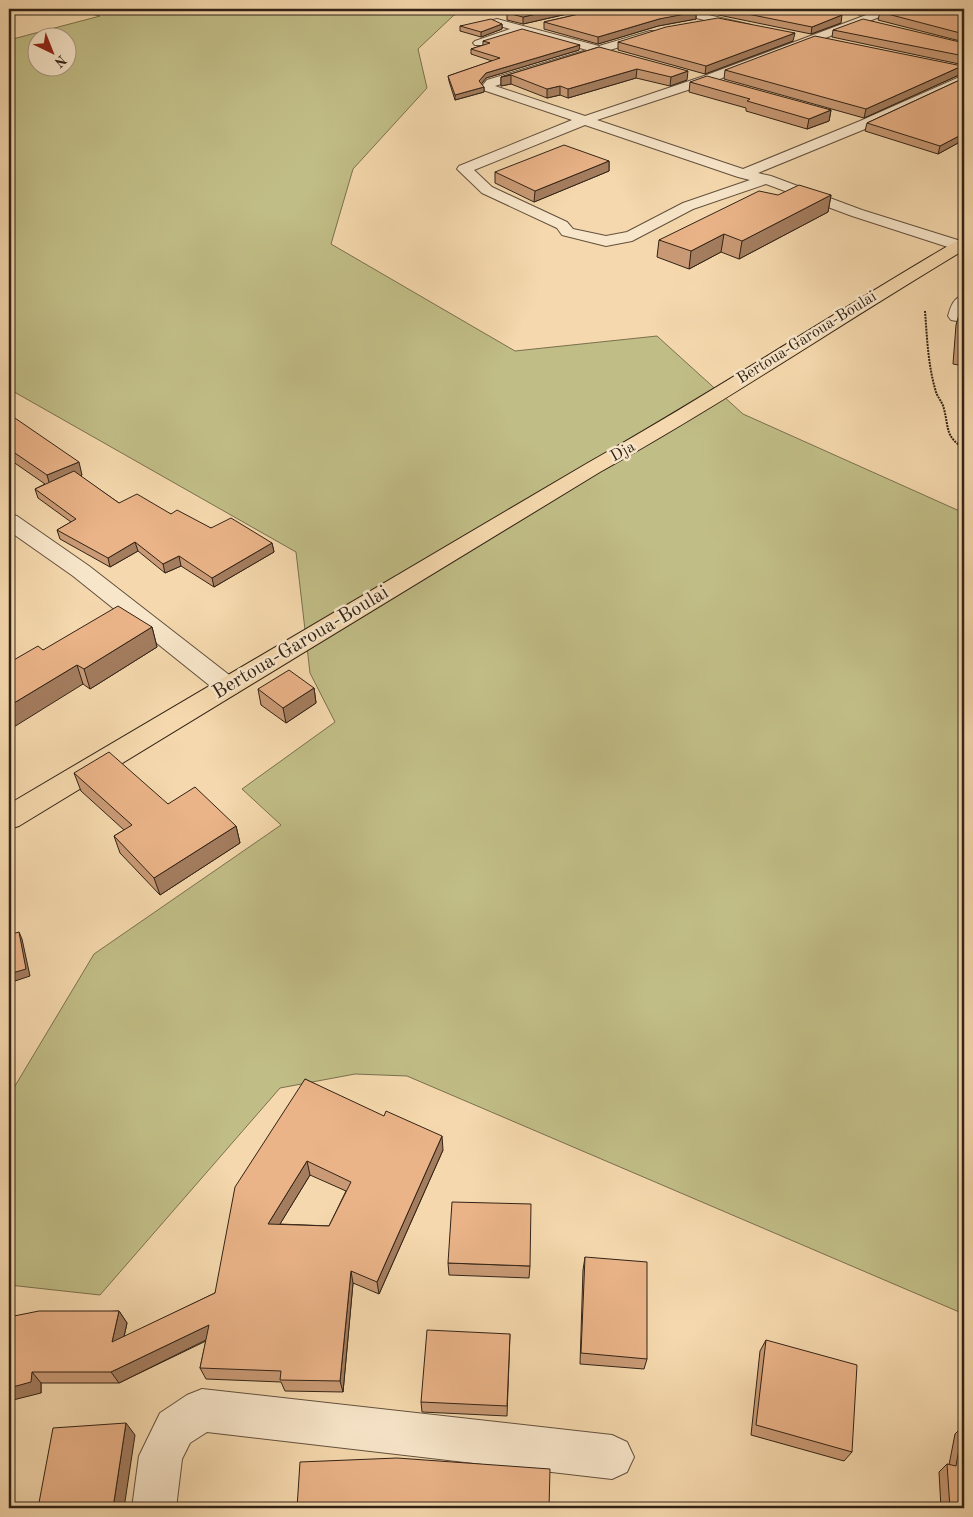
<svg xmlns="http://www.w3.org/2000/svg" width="973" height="1517" font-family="'Old Standard TT',serif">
	<rect width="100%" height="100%" fill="#f5d8ad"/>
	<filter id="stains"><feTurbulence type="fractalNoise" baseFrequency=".004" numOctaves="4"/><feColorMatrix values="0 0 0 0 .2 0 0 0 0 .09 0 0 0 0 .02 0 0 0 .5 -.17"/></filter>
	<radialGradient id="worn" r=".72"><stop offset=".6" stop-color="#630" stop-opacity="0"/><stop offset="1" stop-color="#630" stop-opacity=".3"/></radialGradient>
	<path fill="#c1bd86" stroke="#7a704e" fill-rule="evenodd" d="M 69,9 L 481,9 L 454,15 L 418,49 L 427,88 L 353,169 L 331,244 L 515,351 L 657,336 L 743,414 L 964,513 L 964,1314 L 407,1076 L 355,1074 L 280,1088 L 100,1295 L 9,1285 L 9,1096 L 94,954 L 281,825 L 242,789 L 335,722 L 310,673 L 296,552 L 9,389 L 9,40 L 100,16 ZM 38,38 L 68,38 L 68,68 L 38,68 Z"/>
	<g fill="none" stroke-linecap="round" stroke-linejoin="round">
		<defs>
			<g id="minor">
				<polygon points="665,9 683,9 751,25 753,27 747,30 666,11"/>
				<path d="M 882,9 L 896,9 L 895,11 L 712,82 L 597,120 L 743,169 L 860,121 L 964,75 L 964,83 L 870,127 L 758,173 L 771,176 L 862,210 L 964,242 L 964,250 L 954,249 L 852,216 L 766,184 L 693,209 L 632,241 L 606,246 L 562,235 L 557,228 L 482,193 L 457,169 L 459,166 L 572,120 L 483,90 L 481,87 L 487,80 L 587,50 L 522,32 L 483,45 L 475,45 L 473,43 L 475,41 L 510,29 L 493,24 L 492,22 L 493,20 L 497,19 L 599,46 L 650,31 L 658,31 L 660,33 L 658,35 L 495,86 L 585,116 L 704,76 ZM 585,125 L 738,177 L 750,180 L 683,203 L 627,232 L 606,236 L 573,229 L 567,222 L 492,187 L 474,170 Z"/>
				<path d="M 964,295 L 964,318 L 957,321 L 951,320 L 948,316 C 951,306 953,298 964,295 Z"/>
				<polygon points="9,514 17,516 89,566 237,681 241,687 237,693 228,696 219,693 73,576 9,531"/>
				<polygon points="202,1389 612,1435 627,1442 634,1457 627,1472 612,1479 207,1432 190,1443 182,1459 176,1508 132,1508 139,1456 160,1413 187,1395"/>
			</g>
			<path id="highway" d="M 964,238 L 964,250 C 842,323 724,403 600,472 L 19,826 L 9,829 L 9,804 L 586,464 C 712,393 833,313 958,240 Z"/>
		</defs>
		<use href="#minor" stroke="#63503c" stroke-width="2"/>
		<use href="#highway" stroke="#322316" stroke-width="2"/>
		<path stroke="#322316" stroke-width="2" stroke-dasharray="2 1" stroke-linecap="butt" d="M 925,311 C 927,337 928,366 936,392 C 938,398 943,403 944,409 C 949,428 945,437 964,448"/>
		<use href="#minor" fill="#f8e6ca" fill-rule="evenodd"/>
		<use href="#highway" fill="#f5d8ad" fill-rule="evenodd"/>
	</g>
	<g fill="#c99a75" stroke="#322316" fill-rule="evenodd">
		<polygon points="535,9 589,9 523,24 507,20 507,13 528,11"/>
		<polygon points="601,9 803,9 841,23 811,34 699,11 696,13 696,19 658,26 598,44 544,29 544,22"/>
		<polygon points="819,9 877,9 860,15"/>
		<polygon points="964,9 964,42 878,20 880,12"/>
		<polygon points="502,24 502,29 481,37 460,31 460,26"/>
		<polygon points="833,30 964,43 964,65 832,37"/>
		<polygon points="483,41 579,50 486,78 481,84 484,87 484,92 455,100 449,81 448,76 492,61 471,54 471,49 483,45"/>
		<polygon points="793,41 705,74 618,50 618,42"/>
		<polygon points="599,47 687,80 670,86 636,78 568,98 560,95 547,98 511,84 501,86 501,77"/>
		<polygon points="962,66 959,75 864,118 724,79 725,70"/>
		<polygon points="964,78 964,153 958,143 938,154 865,131 867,123"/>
		<polygon points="690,82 831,110 829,121 807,129 746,111 746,108 689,92"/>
		<polygon points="609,161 609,171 534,202 495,183 495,172"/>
		<polygon points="831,195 828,212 739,259 721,252 689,269 657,257 659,240"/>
		<polygon points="964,297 964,366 953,364 956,325"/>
		<polygon points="9,414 82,475 80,476 119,503 171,514 211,528 272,543 274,552 214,587 181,566 165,573 138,551 110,567 60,539 57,530 71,522 38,498 35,489 45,484 9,459"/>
		<polygon points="152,627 157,647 90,689 83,684 12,661 43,650"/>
		<polygon points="314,688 316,703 286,723 261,705 258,689"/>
		<polygon points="74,773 236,826 240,843 160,895 120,853 114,836 124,830 81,791"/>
		<path d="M 305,1079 L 443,1150 L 379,1294 L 353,1283 L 343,1392 L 285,1391 L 281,1382 L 206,1379 L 200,1368 L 206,1341 L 119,1383 L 41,1383 L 41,1393 L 9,1317 L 119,1311 L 127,1323 L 124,1337 L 215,1293 ZM 310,1175 L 346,1191 L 329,1226 L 280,1224 Z"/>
		<polygon points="585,1257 647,1359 644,1369 580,1364 583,1270"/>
		<polygon points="448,1263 530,1266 529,1278 449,1275"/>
		<polygon points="510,1334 507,1416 422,1412 421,1402"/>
		<polygon points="766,1340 852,1452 844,1461 751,1435 760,1351"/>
		<polygon points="963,1426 964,1508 941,1508 939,1472 947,1464 949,1465 955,1434"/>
	</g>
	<g fill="#a47d5f" stroke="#322316">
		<polygon points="558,9 589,9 523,24 523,17"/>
		<polygon points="693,9 700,9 699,11 696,13 696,19 658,26 598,44 598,37"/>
		<polygon points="861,9 877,9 860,15"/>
		<polygon points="842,15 841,23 811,34 812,27"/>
		<polygon points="502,24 502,29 481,37 481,32"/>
		<polygon points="795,33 793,41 705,74 706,66"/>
		<polygon points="580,45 579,50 486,78 479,87 479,81 486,73"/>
		<polygon points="962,66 959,75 864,118 866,109"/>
		<polygon points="637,69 636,78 568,98 568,89"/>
		<polygon points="688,71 687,80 670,86 671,77"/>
		<polygon points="511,75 511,84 501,86 501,77"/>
		<polygon points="560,86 560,95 547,98 547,89"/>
		<polygon points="484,87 484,92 455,100 455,95"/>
		<polygon points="831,110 829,121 807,129 809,119"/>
		<polygon points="961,135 958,143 938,154 940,146"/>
		<polygon points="609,161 609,171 534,202 535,191"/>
		<polygon points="831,195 828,212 739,259 742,241"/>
		<polygon points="724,234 721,252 689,269 691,251"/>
		<polygon points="79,462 82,475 51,489 47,475"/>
		<polygon points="135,542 138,551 110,567 108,558"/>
		<polygon points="272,543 274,552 214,587 212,578"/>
		<polygon points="179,556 181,566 165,573 163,564"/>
		<polygon points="152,627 157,647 90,689 84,669"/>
		<polygon points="77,665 83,684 9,730 9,706"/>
		<polygon points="314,688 316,703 286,723 283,708"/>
		<polygon points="236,826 240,843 160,895 154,878"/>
		<polygon points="19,932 22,939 30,976 9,983 9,974"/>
		<polygon points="442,1136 443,1150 379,1294 377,1282"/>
		<polygon points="307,1161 310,1175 272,1237 268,1224"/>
		<polygon points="351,1271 353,1283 343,1392 340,1381"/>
		<polygon points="119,1311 127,1323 120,1354 112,1342"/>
		<polygon points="209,1325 214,1336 119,1383 111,1372"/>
		<polygon points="32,1372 41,1383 41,1393 9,1401 9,1388"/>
		<polygon points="126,1423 135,1435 124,1508 113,1508"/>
	</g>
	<g fill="#eab388" stroke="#322316" fill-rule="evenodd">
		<polygon points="522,9 528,11 535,9 558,9 523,17 507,13"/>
		<polygon points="601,9 693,9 696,12 659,19 598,37 544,22"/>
		<polygon points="723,9 803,9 842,15 812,27"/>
		<polygon points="889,9 964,9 964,34 880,12"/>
		<polygon points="718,18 795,33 706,66 618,42 666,27"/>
		<polygon points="491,19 502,24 481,32 460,26"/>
		<polygon points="863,19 964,43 964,56 833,30"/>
		<polygon points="522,29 580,45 486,73 479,81 484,87 455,95 448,76 500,58 471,49 490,43 483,41"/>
		<polygon points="815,36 962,66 866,109 725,70"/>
		<polygon points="599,47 688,71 671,77 637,69 568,89 560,86 547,89 511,75 501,77"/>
		<polygon points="707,76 831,110 809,119 747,101 750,99 690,82"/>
		<polygon points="964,78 964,141 961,135 940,146 867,123"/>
		<polygon points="564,145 609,161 535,191 495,172"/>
		<polygon points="799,185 831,195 742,241 724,234 691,251 659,240 759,191 778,195"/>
		<polygon points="9,414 79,462 47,475 9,449"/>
		<polygon points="74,471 119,503 137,494 171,514 177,510 211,528 231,518 272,543 212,578 179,556 163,564 135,542 108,558 57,530 76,519 35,489"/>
		<polygon points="118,606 152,627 84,669 77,665 9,706 9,659 12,661 38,646 43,650"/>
		<polygon points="289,670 314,688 283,708 258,689"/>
		<polygon points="109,752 168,804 195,787 236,826 154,878 114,836 132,825 74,773"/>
		<polygon points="19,932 26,969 9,974 9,935"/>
		<path d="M 305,1079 L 384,1116 L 386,1111 L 442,1136 L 377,1282 L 351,1271 L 340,1381 L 280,1380 L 281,1371 L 200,1368 L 209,1325 L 111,1372 L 32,1372 L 31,1382 L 9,1388 L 9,1317 L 39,1311 L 119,1311 L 112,1342 L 215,1293 L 235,1187 ZM 307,1161 L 351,1182 L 329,1226 L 268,1224 Z"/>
		<polygon points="452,1202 531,1204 530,1266 448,1263"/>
		<polygon points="585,1257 647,1262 647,1359 581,1353"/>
		<polygon points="427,1330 510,1334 507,1406 421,1402"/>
		<polygon points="766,1340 857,1365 852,1452 756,1425"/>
		<polygon points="126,1423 113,1508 38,1508 53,1428"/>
		<polygon points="963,1426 964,1426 964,1508 950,1508 947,1464 956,1466"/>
		<polygon points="397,1458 550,1469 549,1508 297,1508 300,1462"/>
	</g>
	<g text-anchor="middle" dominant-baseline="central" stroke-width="5" stroke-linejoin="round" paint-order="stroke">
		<g font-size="16" fill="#322316" stroke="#f8e6ca">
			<text transform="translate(807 338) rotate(-32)">Bertoua-Garoua-Boulai</text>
			<text transform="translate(623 452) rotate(-29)">Dja</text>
		</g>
		<g font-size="20" fill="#322316" stroke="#f8e6ca">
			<text transform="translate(301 643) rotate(-31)">Bertoua-Garoua-Boulai</text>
		</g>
	</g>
	<rect width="973" height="1517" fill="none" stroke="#f5d8ad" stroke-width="30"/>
	<rect x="10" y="10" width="953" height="1497" fill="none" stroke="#322316" stroke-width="2.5"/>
	<rect x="15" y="15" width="943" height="1487" fill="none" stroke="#322316"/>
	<g transform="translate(52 52) rotate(137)"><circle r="24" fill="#f8e6ca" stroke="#a99882"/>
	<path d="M0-4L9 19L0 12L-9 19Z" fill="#8f2418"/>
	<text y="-8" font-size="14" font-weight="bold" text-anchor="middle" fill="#322316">N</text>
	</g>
	<rect width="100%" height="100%" filter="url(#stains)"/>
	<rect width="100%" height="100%" fill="url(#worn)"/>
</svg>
